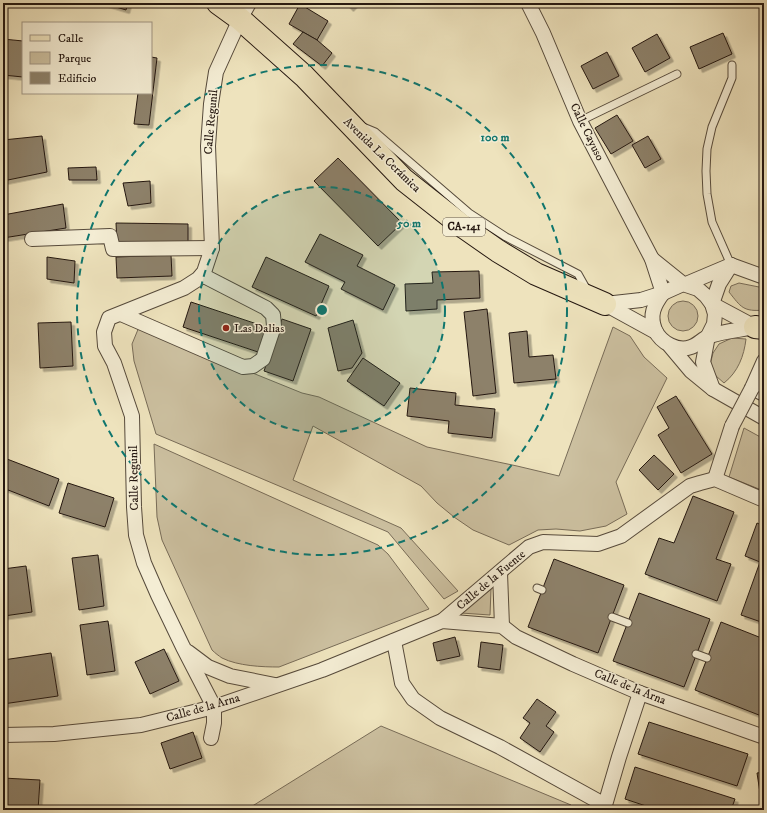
<svg xmlns="http://www.w3.org/2000/svg" width="767" height="813" font-family="'IM FELL DW Pica',serif">
	<defs>
		<filter id="shadow"><feDropShadow dx="3.5" dy="3.5" stdDeviation="0" flood-color="#0004"/></filter>
	</defs>
	<rect width="100%" height="100%" fill="#eee3bd"/>
	<filter id="stains"><feTurbulence type="fractalNoise" baseFrequency=".005" numOctaves="4"/><feColorMatrix values="0 0 0 0 .2 0 0 0 0 .09 0 0 0 0 .02 0 0 0 .5 -.17"/></filter>
	<radialGradient id="worn" r=".72"><stop offset=".6" stop-color="#630" stop-opacity="0"/><stop offset="1" stop-color="#630" stop-opacity=".3"/></radialGradient>
	<g fill="#ccc0a0" stroke="#786c58">
		<path d="M 739,283 L 764,288 L 764,310 C 743,312 741,307 729,292 L 731,286 Z"/>
		<circle cx="683" cy="316" r="15"/>
		<polygon points="139,327 302,393 319,397 427,447 517,466 559,476 613,327 630,336 644,357 667,378 616,482 627,514 606,526 580,531 556,529 538,530 509,545 473,530 454,517 437,503 421,486 313,426 293,480 401,528 458,591 444,599 388,532 156,434 134,361 132,344"/>
		<path d="M 732,338 L 746,339 C 744,356 738,372 724,383 L 716,376 L 710,365 L 713,353 L 719,344 Z"/>
		<polygon points="744,428 764,439 764,491 729,477"/>
		<path d="M 154,444 L 378,545 L 388,554 L 429,609 L 279,667 C 262,667 238,666 222,658 C 219,656 215,653 212,650 L 162,540 L 157,517 Z"/>
		<polygon points="491,589 490,615 461,613"/>
		<polygon points="381,726 571,805 575,810 246,810"/>
	</g>
	<g fill="#8d816a" stroke="#241710" filter="url(#shadow)">
		<polygon points="103,3 128,3 126,10"/>
		<polygon points="345,3 355,3 350,8"/>
		<polygon points="300,4 328,21 317,40 289,24"/>
		<polygon points="303,32 317,40 332,53 322,66 293,44"/>
		<polygon points="723,33 732,54 699,69 690,47"/>
		<polygon points="657,34 670,58 645,72 632,48"/>
		<polygon points="3,39 23,41 23,77 3,75"/>
		<polygon points="607,52 619,76 593,89 581,66"/>
		<polygon points="151,57 157,58 149,125 134,124 138,93 151,93"/>
		<polygon points="617,115 633,141 611,154 595,128"/>
		<polygon points="42,136 47,172 3,181 3,140"/>
		<polygon points="648,136 661,159 645,168 632,145"/>
		<polygon points="338,158 402,223 378,246 314,181"/>
		<polygon points="96,167 97,180 69,180 68,168"/>
		<polygon points="150,181 151,203 128,206 123,183"/>
		<polygon points="63,204 66,228 3,238 3,215"/>
		<polygon points="116,223 188,224 188,245 117,245"/>
		<polygon points="320,234 363,255 357,266 395,285 383,310 341,289 345,282 305,262"/>
		<polygon points="171,255 172,276 117,278 116,257"/>
		<polygon points="47,257 75,261 74,283 47,279"/>
		<polygon points="266,257 329,286 316,316 252,287"/>
		<polygon points="479,271 480,298 437,300 437,309 406,311 405,284 433,283 432,272"/>
		<polygon points="191,302 269,328 261,353 183,327"/>
		<polygon points="487,309 496,393 473,396 464,312"/>
		<polygon points="282,319 311,329 293,381 264,371"/>
		<polygon points="353,320 362,353 352,368 338,371 328,328"/>
		<polygon points="71,322 73,366 40,368 38,323"/>
		<polygon points="527,331 529,357 553,355 556,379 514,383 509,333"/>
		<polygon points="363,358 400,383 384,406 347,381"/>
		<polygon points="410,388 456,393 455,405 495,409 492,438 448,433 449,421 407,416"/>
		<polygon points="676,396 712,454 681,473 658,435 669,428 657,407"/>
		<polygon points="654,455 674,474 658,490 639,470"/>
		<polygon points="7,459 59,479 49,506 3,488 3,470"/>
		<polygon points="68,483 114,498 105,527 59,513"/>
		<polygon points="693,496 734,512 716,559 731,564 717,601 645,574 659,538 674,543"/>
		<polygon points="757,523 764,526 764,623 741,615 760,562 745,556"/>
		<polygon points="98,555 104,606 79,610 72,558"/>
		<polygon points="554,559 624,585 598,653 528,627"/>
		<polygon points="26,566 32,612 4,616 3,569"/>
		<polygon points="639,593 710,619 684,687 613,661"/>
		<polygon points="108,621 115,671 87,675 80,625"/>
		<polygon points="721,622 764,639 764,717 695,690"/>
		<polygon points="455,637 460,656 437,661 433,643"/>
		<polygon points="481,642 503,645 500,670 478,667"/>
		<polygon points="164,649 179,681 150,694 135,662"/>
		<polygon points="51,653 58,696 3,704 3,660"/>
		<polygon points="537,699 556,712 546,726 554,732 540,752 520,738 530,723 523,718"/>
		<polygon points="649,722 748,754 737,786 638,754"/>
		<polygon points="193,732 202,758 170,769 161,743"/>
		<polygon points="635,767 735,799 731,810 658,810 625,799"/>
		<polygon points="764,772 764,806 762,806 757,773"/>
		<polygon points="3,778 40,780 38,810 3,810"/>
	</g>
	<g fill="none" stroke-linecap="round" stroke-linejoin="round">
		<defs>
			<g id="lane">
				<polyline points="580,121 677,74"/>
				<polyline points="363,127 375,132 469,213 506,237 578,274 587,290"/>
				<polyline points="731,265 712,222 707,194 706,171 707,149 712,127 732,78 732,65"/>
				<polyline points="537,588 542,590"/>
				<polyline points="612,617 628,623"/>
				<polyline points="696,654 707,658"/>
			</g>
			<g id="street">
				<polyline points="528,3 543,33 580,121 652,259 663,293"/>
				<polyline points="32,239 110,236 113,249 212,248"/>
				<polyline points="652,259 683,284"/>
				<polyline points="731,265 764,277"/>
				<polyline points="686,284 731,265"/>
				<path d="M 663,293 C 654,305 649,315 655,330 C 661,343 678,352 691,347 C 698,345 703,338 710,336 C 724,331 741,330 755,327"/>
				<polyline points="605,304 641,300 663,293 683,284 698,289 706,296 712,304 715,314 714,324 708,336 703,362 713,389"/>
				<polyline points="605,304 656,332"/>
				<polyline points="712,304 755,327"/>
				<polyline points="712,304 719,284 731,265"/>
				<polyline points="121,314 243,367 253,366 263,359 274,326 273,315 266,308 202,275"/>
				<polyline points="670,346 691,371 713,389 764,418"/>
				<polyline points="764,361 752,388 764,394"/>
				<polyline points="715,479 732,426"/>
				<polyline points="500,573 502,626"/>
				<polyline points="442,621 529,547 543,542 598,544 621,536 690,486 700,483 715,479 764,500"/>
				<polyline points="394,641 402,683 413,699 440,718 500,747 605,805"/>
				<polyline points="188,652 208,667 230,676 275,685"/>
				<polyline points="3,735 54,734 141,725 214,707 322,670 442,621 502,626 516,637 573,664 640,693 764,737"/>
				<polyline points="211,738 214,723 214,707 183,647 158,595 144,563 136,535 134,507 132,416 114,363 105,346 104,332 109,318 184,288 198,279 204,272 212,248 208,146 211,104 216,72 240,19 249,3"/>
				<polyline points="605,810 605,805 619,757 640,693"/>
			</g>
			<g id="primary">
				<polyline points="218,3 240,19 304,76 404,180 465,228 498,251 536,274 605,304"/>
				<polyline points="755,327 764,328"/>
			</g>
		</defs>
		<use href="#lane" stroke="#564a3b" stroke-width="9"/>
		<use href="#street" stroke="#564a3b" stroke-width="16"/>
		<use href="#primary" stroke="#241710" stroke-width="24"/>
		<use href="#lane" stroke="#f4edd4" stroke-width="7"/>
		<use href="#street" stroke="#f4edd4" stroke-width="14"/>
		<use href="#primary" stroke="#eee3bd" stroke-width="22"/>
		<defs>
			<polyline id="street-bridge" points="732,426 752,388"/>
		</defs>
		<use href="#street-bridge" stroke="#564a3b" stroke-width="16" stroke-linecap="butt"/>
		<use href="#street-bridge" stroke="#f4edd4" stroke-width="14"/>
	</g>
	<circle cx="322" cy="310" r="123" fill="#0f766e" fill-opacity=".12"/>
	<g fill="none" stroke="#0f766e" stroke-width="2" stroke-dasharray="7 5">
		<circle cx="322" cy="310" r="123"/>
		<circle cx="322" cy="310" r="245"/>
	</g>
	<circle fill="#8f2418" stroke="#f4edd4" stroke-width="1.5" cx="226" cy="328" r="4"/>
	<g text-anchor="middle" dominant-baseline="central" stroke-width="3" stroke-linejoin="round" paint-order="stroke">
		<rect fill="#f4edd4" stroke="#62574b" stroke-width="1" x="443" y="218" width="42" height="18" rx="3"/>
		<g font-size="11" font-weight="bold" fill="#241710">
			<text x="464" y="227">CA-141</text>
		</g>
		<g font-size="12" fill="#241710" stroke="#f4edd4">
			<text transform="translate(211 122) rotate(-85)">Calle Regunil</text>
			<text transform="translate(587 132) rotate(64)">Calle Cayuso</text>
			<text transform="translate(382 155) rotate(44)">Avenida La Cerámica</text>
			<text transform="translate(134 478) rotate(-91)">Calle Regunil</text>
			<text transform="translate(491 580) rotate(-40)">Calle de la Fuente</text>
			<text transform="translate(630 687) rotate(22)">Calle de la Arna</text>
			<text transform="translate(203 708) rotate(-16)">Calle de la Arna</text>
		</g>
		<g font-size="12" fill="#241710" stroke="#f4edd4" text-anchor="start">
			<text x="234" y="328">Las Dalias</text>
		</g>
	</g>
	<circle cx="322" cy="310" r="6" fill="#0f766e" stroke="#f4edd4" stroke-width="2"/>
	<g font-size="12" text-anchor="middle" font-weight="bold" fill="#0f766e" stroke="#f4edd4" stroke-width="3" stroke-linejoin="round" paint-order="stroke">
		<text x="495" y="141">100 m</text>
		<text x="409" y="227">50 m</text>
	</g>
	<rect width="767" height="813" fill="none" stroke="#eee3bd" stroke-width="16"/>
	<rect x="4" y="4" width="759" height="805" fill="none" stroke="#241710" stroke-width="2"/>
	<rect x="8" y="8" width="751" height="797" fill="none" stroke="#241710"/>
	<rect x="22" y="22" width="130" height="72" fill="#f4edd4" stroke="#a19786"/>
	<rect x="30" y="35" width="20" height="6" fill="#eee3bd" stroke="#a19786"/>
	<text x="58" y="42" font-size="12" fill="#241710">Calle</text>
	<rect x="30" y="52" width="20" height="12" fill="#ccc0a0" stroke="#a19786"/>
	<text x="58" y="62" font-size="12" fill="#241710">Parque</text>
	<rect x="30" y="72" width="20" height="12" fill="#8d816a" stroke="#a19786"/>
	<text x="58" y="82" font-size="12" fill="#241710">Edificio</text>
	<rect width="100%" height="100%" filter="url(#stains)"/>
	<rect width="100%" height="100%" fill="url(#worn)"/>
</svg>
